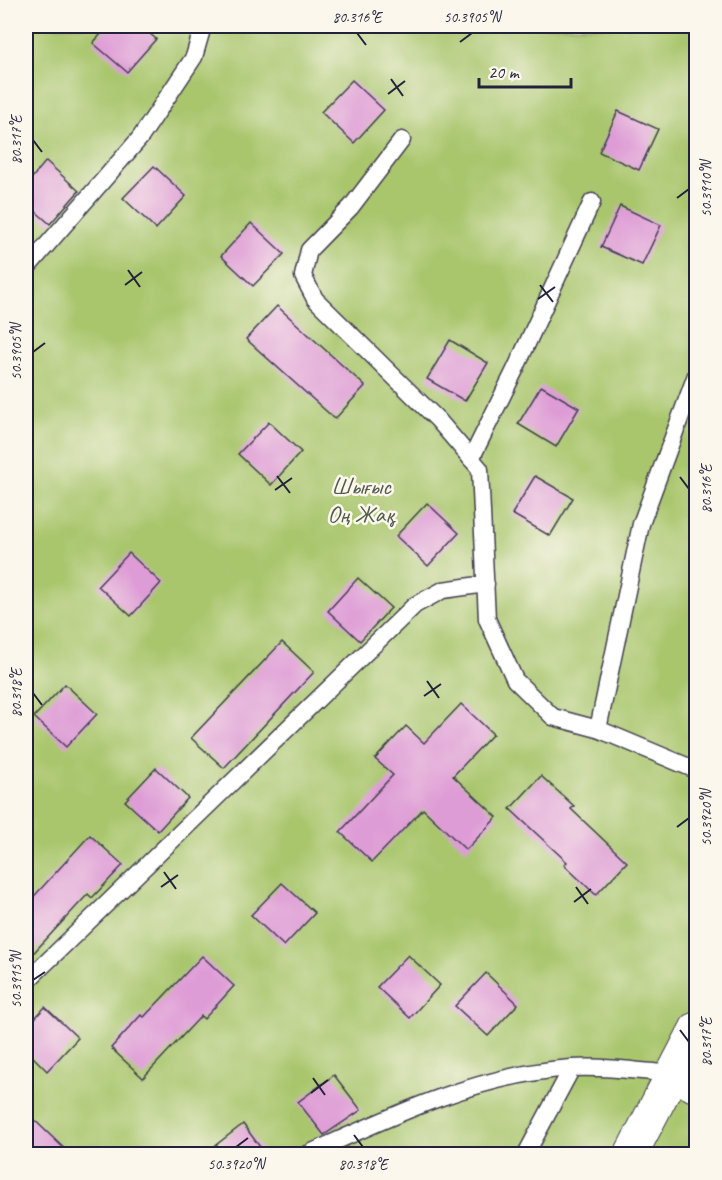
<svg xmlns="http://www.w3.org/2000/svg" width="722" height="1180" font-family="Caveat,sans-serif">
	<rect width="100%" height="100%" fill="#fbf7ec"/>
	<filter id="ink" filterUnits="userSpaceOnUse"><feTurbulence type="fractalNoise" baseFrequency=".0167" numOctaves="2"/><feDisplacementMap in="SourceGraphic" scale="12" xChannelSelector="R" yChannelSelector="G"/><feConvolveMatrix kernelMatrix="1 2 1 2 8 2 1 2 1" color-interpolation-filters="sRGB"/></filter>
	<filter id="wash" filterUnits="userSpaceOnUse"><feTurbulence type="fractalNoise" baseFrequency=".008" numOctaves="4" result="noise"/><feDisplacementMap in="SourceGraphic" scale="24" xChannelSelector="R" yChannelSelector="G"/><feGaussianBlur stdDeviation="1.35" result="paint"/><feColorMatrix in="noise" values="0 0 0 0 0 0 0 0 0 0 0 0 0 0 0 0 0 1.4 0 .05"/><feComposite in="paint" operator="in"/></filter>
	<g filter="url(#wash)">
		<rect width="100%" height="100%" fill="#f3e0c3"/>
		<rect fill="#a9c66d" stroke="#667454" stroke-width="1.5" x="26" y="26" width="670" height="1128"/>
		<g id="blocks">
			<g fill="#de9cd6">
				<polygon points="108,26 141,26 156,39 127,72 93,43"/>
				<polygon points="352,80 384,110 354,143 321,112"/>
				<polygon points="618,111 658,129 639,170 599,152"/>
				<polygon points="46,161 79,191 50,224 26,203 26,185"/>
				<polygon points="154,166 186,196 156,229 123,198"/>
				<polygon points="620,206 661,225 642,265 601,247"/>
				<polygon points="251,223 284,254 253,286 221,256"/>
				<polygon points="277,306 365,386 335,419 246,339"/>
				<polygon points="450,340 488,363 465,401 427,379"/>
				<polygon points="541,386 579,408 556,447 518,424"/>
				<polygon points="269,422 301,452 271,485 238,454"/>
				<polygon points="535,476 573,498 550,536 512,514"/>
				<polygon points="427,503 459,533 428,566 396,536"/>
				<polygon points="129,553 161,583 131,616 98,586"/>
				<polygon points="358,578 391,608 360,641 328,611"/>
				<polygon points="282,642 314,672 224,768 191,738"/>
				<polygon points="65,684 97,714 66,747 34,717"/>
				<polygon points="461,704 493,734 453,776 497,817 466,850 423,809 372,862 340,832 393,775 375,759 406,726 424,743"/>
				<polygon points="156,768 188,798 158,831 125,801"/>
				<polygon points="541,776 574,806 571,809 627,862 596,895 564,865 567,862 510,809"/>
				<polygon points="90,835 123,865 92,898 88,894 26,961 26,905"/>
				<polygon points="282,883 315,913 284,946 251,915"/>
				<polygon points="408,955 440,985 410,1018 377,987"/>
				<polygon points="202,956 234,986 204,1019 201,1016 143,1078 111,1048 141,1015 144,1017"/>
				<polygon points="486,973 518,1004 488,1036 455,1006"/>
				<polygon points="45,1007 78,1038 47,1071 26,1050 26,1028"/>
				<polygon points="334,1075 361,1110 324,1135 298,1102"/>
				<polygon points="26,1112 71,1155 26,1155"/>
				<polygon points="243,1124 266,1155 203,1155"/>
			</g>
		</g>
	</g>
	<g filter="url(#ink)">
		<use href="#blocks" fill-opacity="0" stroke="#413e4f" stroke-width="1.5"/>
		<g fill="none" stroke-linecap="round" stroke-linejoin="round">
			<defs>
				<g id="service">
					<polyline points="402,140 351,207 309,250 303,276 315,299 438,420 480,469 487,619 515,680 553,717 598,729"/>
					<polyline points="26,269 140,138 194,57 203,26"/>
					<polyline points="696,375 641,524 598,729 696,770"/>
					<polyline points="471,459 515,370 592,202"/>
					<polyline points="26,982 415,605 443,590 486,584"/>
					<path d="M 308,1154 C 391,1116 479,1074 572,1068 C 605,1066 640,1071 672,1074"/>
					<polyline points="526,1154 572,1068"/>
				</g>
				<polyline id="minor" points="672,1074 696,1086"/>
				<polyline id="tertiary" points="631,1154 696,1029"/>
			</defs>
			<use href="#service" stroke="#413e4f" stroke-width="19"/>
			<use href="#minor" stroke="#413e4f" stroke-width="35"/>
			<use href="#tertiary" stroke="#413e4f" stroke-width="35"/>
			<use href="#service" stroke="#fff" stroke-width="16"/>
			<use href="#minor" stroke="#fff" stroke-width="33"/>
			<use href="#tertiary" stroke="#fff" stroke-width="33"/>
		</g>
	</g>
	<path fill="none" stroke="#22223b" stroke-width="2" d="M 357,33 L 366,45M 460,42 L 472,33M 391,79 L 403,96M 388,94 L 405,81M 33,140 L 42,152M 677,198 L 689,189M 128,270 L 140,287M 125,285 L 142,272M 540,285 L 553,302M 538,299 L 555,287M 33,352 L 45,343M 277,476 L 290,493M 680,477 L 689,489M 275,490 L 292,478M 427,681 L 439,698M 33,693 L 42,705M 424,696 L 441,684M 677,827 L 689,818M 164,872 L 176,889M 161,887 L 178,875M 576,887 L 588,904M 574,902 L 591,889M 33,980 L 45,972M 680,1030 L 689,1042M 313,1078 L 325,1095M 311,1093 L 328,1080M 354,1135 L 363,1147M 236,1147 L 248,1138"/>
	<g text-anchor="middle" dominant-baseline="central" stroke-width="5" stroke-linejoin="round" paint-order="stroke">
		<g font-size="24" fill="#515b4c" stroke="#fbf7ec">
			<text x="361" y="486">Шығыс<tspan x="361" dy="28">Оң Жақ</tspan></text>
		</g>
	</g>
	<rect width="722" height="1180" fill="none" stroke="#fbf7ec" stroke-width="66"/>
	<path d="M479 78v9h92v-9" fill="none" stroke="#22223b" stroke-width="3"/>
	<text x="488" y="78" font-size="18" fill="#22223b" stroke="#fbf7ec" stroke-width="4.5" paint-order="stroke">20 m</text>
	<rect x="33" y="33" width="656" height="1114" fill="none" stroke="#22223b" stroke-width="2"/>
	<g font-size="15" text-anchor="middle" fill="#22223b">
		<text x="357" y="22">80.316°E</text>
		<text x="472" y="22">50.3905°N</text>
		<text transform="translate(16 140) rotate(-90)" y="5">80.317°E</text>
		<text transform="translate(706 189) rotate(-90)" y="5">50.3910°N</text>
		<text transform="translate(16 352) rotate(-90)" y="5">50.3905°N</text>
		<text transform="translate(706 489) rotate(-90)" y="5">80.316°E</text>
		<text transform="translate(16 693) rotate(-90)" y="5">80.318°E</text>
		<text transform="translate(706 818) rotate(-90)" y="5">50.3920°N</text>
		<text transform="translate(16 980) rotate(-90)" y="5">50.3915°N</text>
		<text transform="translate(706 1042) rotate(-90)" y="5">80.317°E</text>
		<text x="236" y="1169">50.3920°N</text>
		<text x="363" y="1169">80.318°E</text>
	</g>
</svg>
